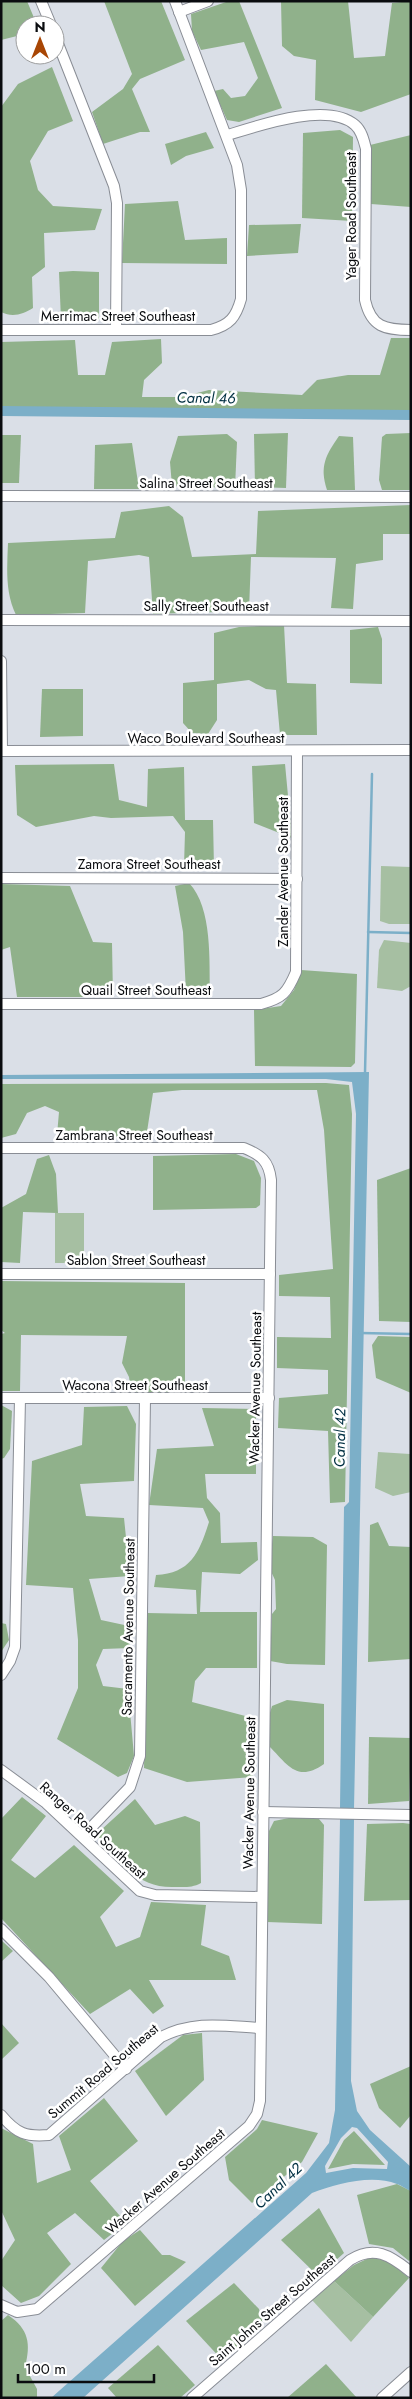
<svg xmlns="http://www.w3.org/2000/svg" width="412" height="2399" font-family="Jost,sans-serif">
	<rect width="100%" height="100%" fill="#dadfe7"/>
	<g fill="#a6bfa2">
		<polygon points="381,866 411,867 411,924 389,924 380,921"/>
		<polygon points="384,940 411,943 411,986 402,991 377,988 379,950"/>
		<polygon points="55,1213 84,1213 84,1260 80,1263 55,1263"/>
		<polygon points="378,1452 410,1454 411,1492 393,1496 375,1488"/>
		<polygon points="334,2281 373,2317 351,2342 312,2300"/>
	</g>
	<g fill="#90b18b">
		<polygon points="1,1 27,1 37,25 25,25 25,34 1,40"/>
		<polygon points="104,1 161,1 185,60 140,79 132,89 150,132 140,132 103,144 92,112 123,89 132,74"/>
		<polygon points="229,1 239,1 282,108 239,122 227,120 214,91 223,89 231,98 245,96 258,78 244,42 201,50 192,31 191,14"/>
		<polygon points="281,1 348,1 354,58 385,56 392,3 411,1 411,94 361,112 315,100 316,60 294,56 282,46"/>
		<path d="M 52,67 L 73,121 L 48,131 L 30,161 L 38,190 L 53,206 L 102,209 L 95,230 L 44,233 L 45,267 L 32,277 L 33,308 C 23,314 13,318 1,312 L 1,107 L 18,84 Z"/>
		<polygon points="340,130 353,137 352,221 302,218 303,133"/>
		<polygon points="206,132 214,148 186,156 171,165 165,144"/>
		<polygon points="411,135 411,207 371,204 370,145"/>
		<polygon points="178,201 185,240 227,238 227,264 122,263 125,204"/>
		<polygon points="301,224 298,253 247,256 249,225"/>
		<polygon points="73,271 99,272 99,319 61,320 59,272"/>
		<polygon points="391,338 411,338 411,412 1,408 1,342 75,340 78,375 105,375 112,342 161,339 162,363 144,380 142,397 181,397 209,390 302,395 317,380 348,375 380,375"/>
		<polygon points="288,433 286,488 255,487 254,434"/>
		<polygon points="411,433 411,490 382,490 379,480 382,437 386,434"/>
		<polygon points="227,434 237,442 235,488 172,486 170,462 178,436"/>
		<polygon points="1,435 21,435 19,483 1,483"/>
		<path d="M 339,436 L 353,437 L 355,490 L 327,490 C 319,466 326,455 339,436 Z"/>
		<polygon points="132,443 139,489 94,489 95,445"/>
		<path d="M 411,505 L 411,534 L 383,534 L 383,560 L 356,564 L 353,609 L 331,608 L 336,558 L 251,557 L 249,611 L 153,614 L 149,557 L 139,555 L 88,561 L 85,613 L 16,615 C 5,592 7,568 8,543 L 115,538 L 121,512 L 169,506 L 183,517 L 192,557 L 256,554 L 258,511 Z"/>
		<polygon points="284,625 287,683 316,684 317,735 280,735 276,690 266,689 249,680 217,684 217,720 208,734 192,733 183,723 183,683 214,680 214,633 239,627"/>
		<polygon points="378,627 382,639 382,684 350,683 350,630"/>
		<polygon points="42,689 83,689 83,736 40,737"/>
		<polygon points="114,764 119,800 147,807 148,769 184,767 185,820 213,820 214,868 184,866 185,832 173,816 111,818 94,816 36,827 17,815 15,765"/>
		<polygon points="285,764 292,838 254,823 252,766"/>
		<path d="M 189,883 C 213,908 209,962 210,994 L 186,993 L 183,932 L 175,886 Z"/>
		<polygon points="1,884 70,886 93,942 112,943 113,997 17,997 10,947 1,950"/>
		<polygon points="301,970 357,974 355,1063 351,1067 255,1066 254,1010 281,1006 294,990"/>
		<polygon points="326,1083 349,1085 352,1114 345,1502 330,1503 328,1431 278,1428 279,1398 328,1394 328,1370 277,1368 277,1337 331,1338 330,1297 279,1296 279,1275 333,1269 324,1130 317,1090 182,1090 153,1093 146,1138 83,1135 64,1139 57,1135 59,1112 45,1106 27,1113 16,1134 1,1138 1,1084"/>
		<polygon points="236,1154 254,1161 261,1178 260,1205 256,1208 153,1210 153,1156"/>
		<polygon points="49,1155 56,1174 58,1213 23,1212 20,1263 1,1262 1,1208 26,1194 37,1159"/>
		<polygon points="411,1168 411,1322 379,1321 377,1180"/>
		<polygon points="1,1281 185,1283 185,1389 177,1392 131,1392 129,1377 122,1363 127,1336 21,1335 20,1391 1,1391 1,1334 5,1333 1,1330"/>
		<polygon points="378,1336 411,1337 411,1393 376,1378 372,1345"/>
		<polygon points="1,1405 12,1411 10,1449 4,1458 1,1459"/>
		<polygon points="127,1406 136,1424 134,1481 80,1484 86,1516 124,1518 130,1576 89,1579 101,1620 129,1626 130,1648 103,1649 96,1665 103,1686 128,1689 134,1756 127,1773 118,1777 57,1739 78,1688 78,1640 73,1588 26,1585 32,1461 82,1445 84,1407"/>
		<path d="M 202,1408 L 256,1409 L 256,1474 L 205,1474 L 207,1498 L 220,1513 L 221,1543 L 257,1542 L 258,1560 L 240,1574 L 202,1572 L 200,1612 L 257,1612 L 257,1668 L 206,1668 L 195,1681 L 192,1702 L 253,1718 L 253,1777 L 187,1782 L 144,1768 L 147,1613 L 197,1614 L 196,1590 L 154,1587 L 156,1575 C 191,1573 199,1553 209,1522 L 203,1508 L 149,1505 L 157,1449 L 214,1446 Z"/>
		<polygon points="378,1522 389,1546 411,1547 411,1659 368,1662 370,1525"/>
		<polygon points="273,1536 313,1537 327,1545 325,1665 287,1664 270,1661 272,1614 276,1609 275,1580 269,1567"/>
		<polygon points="1,1623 6,1624 9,1640 1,1652"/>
		<path d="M 287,1700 L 324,1704 L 324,1764 C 297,1783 288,1765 269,1746 L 267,1723 L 272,1706 Z"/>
		<polygon points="369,1737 411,1738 409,1801 368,1804"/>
		<polygon points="22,1797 46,1816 11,1860 35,1878 74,1845 124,1891 100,1917 116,1947 140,1937 151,1902 206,1905 201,1945 229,1956 236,1980 149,1980 164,2006 153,2014 130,1989 90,2014 1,1918 1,1819"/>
		<path d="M 135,1799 L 155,1825 L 185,1816 L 200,1822 L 201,1883 C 192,1888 184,1887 174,1887 C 136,1888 124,1863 99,1838 L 101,1830 Z"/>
		<polygon points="294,1817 319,1819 324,1825 322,1924 267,1922 268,1833 274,1821"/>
		<polygon points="403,1823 411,1824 411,1900 364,1901 367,1824"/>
		<polygon points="1,1940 13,1951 1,1962"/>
		<polygon points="1,2023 19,2043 1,2060"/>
		<polygon points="202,2033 204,2080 166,2116 135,2071 183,2035"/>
		<polygon points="411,2066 411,2115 400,2128 379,2108 370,2084"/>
		<polygon points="104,2098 138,2141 90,2181 126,2223 104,2240 75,2213 47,2233 71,2264 39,2296 21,2303 1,2285 1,2261 15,2240 1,2210 1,2128 33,2144 37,2183 71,2170 59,2136"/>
		<polygon points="262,2120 318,2133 302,2162 252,2203 229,2180 225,2157 257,2129"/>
		<polygon points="354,2131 385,2165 353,2164 328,2169 344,2140"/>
		<polygon points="397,2184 411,2191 411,2259 409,2261 393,2248 369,2244 357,2195"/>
		<polygon points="319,2208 344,2253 318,2276 281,2240"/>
		<polygon points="140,2230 162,2255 170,2255 186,2262 135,2306 101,2268 123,2241"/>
		<polygon points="371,2257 390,2262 409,2278 373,2317 334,2281 354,2265"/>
		<polygon points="234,2283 259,2309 263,2324 223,2361 186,2321"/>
		<path d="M 8,2315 C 29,2329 31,2344 25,2367 L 37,2389 L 37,2398 L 1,2398 L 1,2321 Z"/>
		<polygon points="158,2345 195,2385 180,2398 117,2398 108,2388"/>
		<polygon points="326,2364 357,2398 287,2398"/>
	</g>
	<g fill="#7cafc8" fill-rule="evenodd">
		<polygon points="369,1072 354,1809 340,1808 344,1507 349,1502 356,1114 352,1082 326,1079 1,1079 1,1075"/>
		<path d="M 340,1819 L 354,1819 L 351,2081 L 357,2111 L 370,2130 L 411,2167 L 411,2191 C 406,2189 401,2185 397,2184 C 371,2174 336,2184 312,2193 L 83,2398 L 51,2398 L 306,2173 L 329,2143 L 335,2110 ZM 352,2127 L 357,2128 L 388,2162 L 387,2169 L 353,2168 L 326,2173 L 325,2166 L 341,2138 Z"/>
	</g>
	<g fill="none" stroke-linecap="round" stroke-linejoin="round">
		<g stroke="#7cafc8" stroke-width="2.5">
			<polyline points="368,932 411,933"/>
			<polyline points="365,1073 372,774"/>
			<polyline points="360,1333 411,1334"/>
		</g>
		<polyline stroke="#7cafc8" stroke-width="10" points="1,411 411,415"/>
		<defs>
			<g id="minor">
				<polyline points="41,1 51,25"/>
				<polyline points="179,12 208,1"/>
				<polyline points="55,36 114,186 117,203 116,330"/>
				<path d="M 228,135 C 257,126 328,101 355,125 C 362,131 364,141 366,149 L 365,300 C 371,327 385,330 411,330"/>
				<path d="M 1,330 L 211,330 C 230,325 236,317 241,299 L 241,190 L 237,165 L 175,1"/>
				<polyline points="1,496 411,497"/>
				<polyline points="1,620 411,621"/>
				<polyline points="1,661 2,751"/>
				<polyline points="1,751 411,750"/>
				<polyline points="1,878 297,879"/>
				<path d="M 1,1004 L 261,1004 C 283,998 287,993 296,972 L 297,751"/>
				<path d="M 1,1148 L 244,1148 C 261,1155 269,1161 271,1180 L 260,2101 L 257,2114 L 249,2126 L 37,2309 L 17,2312 L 1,2305"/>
				<polyline points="1,1274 270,1274"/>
				<polyline points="1,1398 269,1398"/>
				<polyline points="1,1675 10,1661 15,1647 20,1398"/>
				<polyline points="1,1770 46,1803 140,1891 155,1895 261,1897"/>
				<polyline points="263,1812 411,1815"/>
				<polyline points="83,1836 130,1787 140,1756 145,1398"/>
				<polyline points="1,1929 49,1977 126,2069"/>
				<path d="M 1,2115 C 17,2134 26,2137 49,2135 L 161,2037 C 195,2020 224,2026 260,2028"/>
				<path d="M 192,2398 L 350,2260 C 374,2245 390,2255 411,2272"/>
				<polyline points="382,2398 411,2372"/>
			</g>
		</defs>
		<use href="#minor" stroke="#898d95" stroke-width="12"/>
		<use href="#minor" stroke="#fff" stroke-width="10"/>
	</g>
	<g text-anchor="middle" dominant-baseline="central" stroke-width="5" stroke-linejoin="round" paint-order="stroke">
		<g font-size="14" fill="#0a0c0f" stroke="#fff">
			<text transform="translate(351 216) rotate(-90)">Yager Road Southeast</text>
			<text x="118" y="316">Merrimac Street Southeast</text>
			<text x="206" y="483">Salina Street Southeast</text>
			<text x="206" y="606">Sally Street Southeast</text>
			<text x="206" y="738">Waco Boulevard Southeast</text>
			<text x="149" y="864">Zamora Street Southeast</text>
			<text transform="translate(283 872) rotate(-90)">Zander Avenue Southeast</text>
			<text x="146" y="990">Quail Street Southeast</text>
			<text x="134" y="1135">Zambrana Street Southeast</text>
			<text x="136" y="1260">Sablon Street Southeast</text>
			<text x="135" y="1385">Wacona Street Southeast</text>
			<text transform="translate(255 1388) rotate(-89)">Wacker Avenue Southeast</text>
			<text transform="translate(128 1627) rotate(-89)">Sacramento Avenue Southeast</text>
			<text transform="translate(249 1793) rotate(-89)">Wacker Avenue Southeast</text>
			<text transform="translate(93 1830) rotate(42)">Ranger Road Southeast</text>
			<text transform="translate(103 2071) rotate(-40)">Summit Road Southeast</text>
			<text transform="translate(165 2181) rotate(-41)">Wacker Avenue Southeast</text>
			<text transform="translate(272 2310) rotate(-41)">Saint Johns Street Southeast</text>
		</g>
		<g font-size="15" font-style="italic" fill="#012f42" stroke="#fff">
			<text transform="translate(206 398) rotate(1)">Canal 46</text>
			<text transform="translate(340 1438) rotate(-89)">Canal 42</text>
			<text transform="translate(278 2186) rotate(-43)">Canal 42</text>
		</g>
	</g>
	<rect width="412" height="2399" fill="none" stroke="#0a0c0f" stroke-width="5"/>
	<g transform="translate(40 40)"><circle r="24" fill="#ffffff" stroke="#9d9e9f"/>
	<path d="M0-4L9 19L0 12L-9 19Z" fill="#a84604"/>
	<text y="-8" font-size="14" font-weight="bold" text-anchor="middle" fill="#0a0c0f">N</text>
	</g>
	<path d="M18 2374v8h136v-8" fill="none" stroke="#0a0c0f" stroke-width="2.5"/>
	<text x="25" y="2374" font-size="15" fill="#0a0c0f" stroke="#ffffff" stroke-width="4" paint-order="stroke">100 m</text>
</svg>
